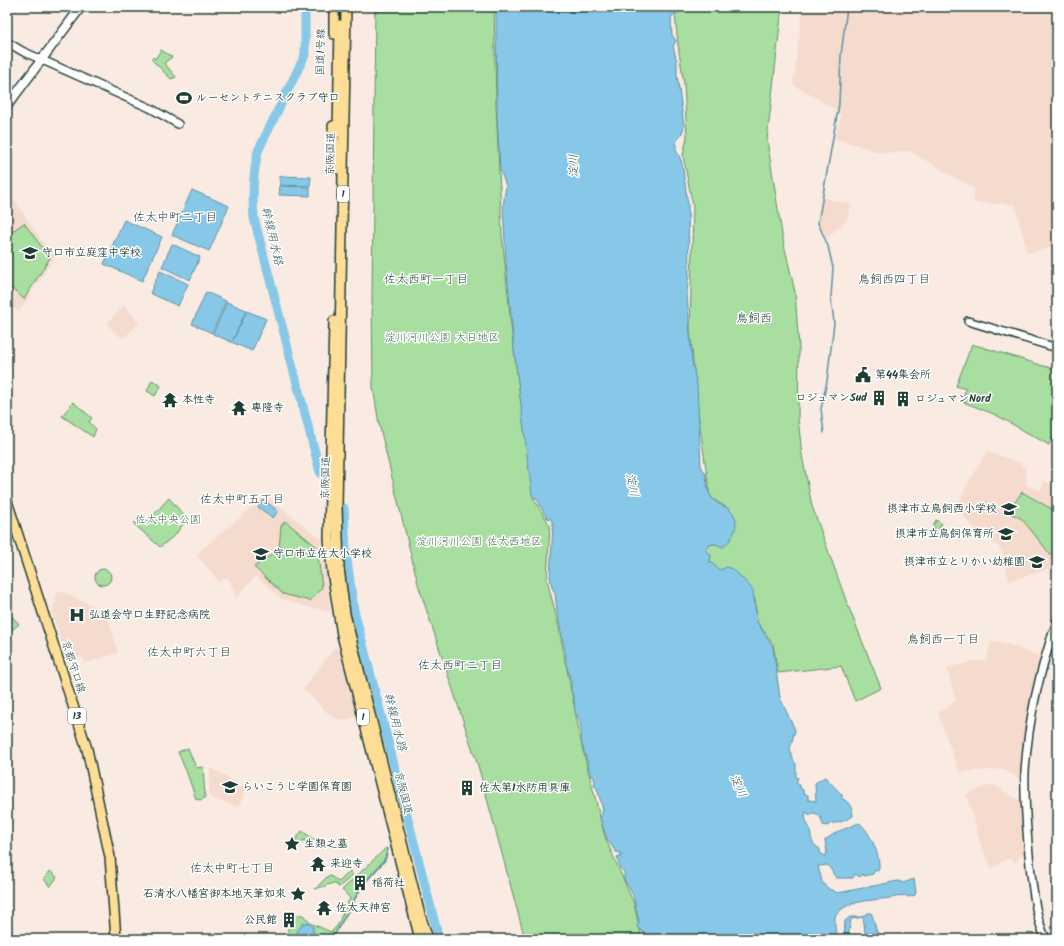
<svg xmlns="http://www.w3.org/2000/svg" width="1064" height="946" font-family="Kalam,'Klee One',sans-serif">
	<rect width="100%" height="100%" fill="#f9eae2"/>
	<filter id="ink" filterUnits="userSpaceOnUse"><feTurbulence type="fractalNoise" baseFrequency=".025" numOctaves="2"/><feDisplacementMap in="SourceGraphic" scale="8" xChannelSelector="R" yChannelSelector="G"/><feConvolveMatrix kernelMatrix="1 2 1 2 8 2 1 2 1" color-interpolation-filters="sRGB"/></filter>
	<g filter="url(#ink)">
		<g fill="#f5dbce">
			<polygon points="803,7 1057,7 1057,247 1027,253 1015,204 974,203 974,189 910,151 882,153 835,138 841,117 837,110 793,85"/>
			<polygon points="7,189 44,244 56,255 19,312 7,304"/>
			<polygon points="823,198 851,204 847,220 827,238 819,225"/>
			<polygon points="124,305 139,323 123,339 108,326 109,324 108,323"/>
			<polygon points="987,452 1016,461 1025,467 1026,485 1041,491 1044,481 1057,487 1057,571 1048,569 1009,581 1004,557 1014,553 1004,556 998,545 991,541 1004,529 991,540 983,537 963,516 959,503 965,488"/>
			<polygon points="264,497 267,497 322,540 330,610 329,611 299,605 281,598 256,576 235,599 235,593 228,577 219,582 198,556 198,553"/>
			<polygon points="58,590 107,612 118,653 85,663 83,656 67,658 52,613"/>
			<polygon points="992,641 1012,646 1037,655 1040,658 1024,735 1021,780 1003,769 959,772 938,713 956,701 947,668 974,661 986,661"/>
			<polygon points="336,646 340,653 357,717 344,720 337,719 329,714 303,689"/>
			<polygon points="210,768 247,788 238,807 212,798 209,794"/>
			<polygon points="993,784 1016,799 1020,799 1024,856 1021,855 1016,863 1009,858 992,868 983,851 966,794"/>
		</g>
		<g fill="#a8dea0" stroke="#648e6a">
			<polygon points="375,7 494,7 496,105 502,235 512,335 534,499 550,526 547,580 558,623 582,746 605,837 634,904 642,939 525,939 479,769 418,584 379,424 373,387 372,299"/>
			<polygon points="688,7 782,7 767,140 783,240 795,292 799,348 798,418 802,455 812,506 847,603 881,688 855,701 841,666 778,673 773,644 757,622 755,599 710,562 708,545 715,544 730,510 710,497 698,413 690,330 693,206 683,156 687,137 684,84 678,45 675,14"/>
			<polygon points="161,50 172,57 164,63 176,77 171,79 151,59 153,57 155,59"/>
			<polygon points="24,223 50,258 24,299 7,284 7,235"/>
			<polygon points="972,344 1057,370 1057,429 1049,445 996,415 961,401 966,389 956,386"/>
			<polygon points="152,380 161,386 155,396 147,391"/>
			<polygon points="73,402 92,418 89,422 96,429 93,437 62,416"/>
			<polygon points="1022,492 1057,512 1057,563 1022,519 1008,512"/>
			<polygon points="169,498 187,519 175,535 160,547 134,524 135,522 149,520"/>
			<polygon points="936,520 942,524 935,534 932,532 935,528 933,526"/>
			<polygon points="285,521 317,547 322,587 310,601 283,594 254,567 279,549 281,526"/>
			<circle cx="103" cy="577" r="8"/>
			<polygon points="7,611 19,624 7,634"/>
			<polygon points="188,748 196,768 203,767 205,798 200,800 196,799 188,776 178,752"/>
			<polygon points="302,831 315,840 309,845 304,840 297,846 293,843"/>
			<polygon points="386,848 388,849 384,860 362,885 332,939 284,939 288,934 288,926 294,920 293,915 303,915 310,923 331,932 337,926 350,898 342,890"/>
			<polygon points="50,871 57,877 50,887 44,879"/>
			<polygon points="350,871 353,875 339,887 334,883 315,889 329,875 339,882"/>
		</g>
		<g fill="#87c8e8" stroke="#5d90a0">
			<path d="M 496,7 L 680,7 L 671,18 L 672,35 L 676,41 L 673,46 L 677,62 L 677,74 L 684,126 L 682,133 L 676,142 L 676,150 L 681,160 L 683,169 L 688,205 L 689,272 L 687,293 L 692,361 L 697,386 L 701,466 C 709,476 705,489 712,498 C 716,505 724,505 730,510 C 742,520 734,539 723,547 L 715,544 L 708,545 L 706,551 L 711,555 L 710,562 L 720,570 L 727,567 L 734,570 L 748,584 L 753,591 L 757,622 L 773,647 L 780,698 L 795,730 L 790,749 L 793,760 L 796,764 L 796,777 L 798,778 L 796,783 L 800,785 L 800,788 L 803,790 L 803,793 L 808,795 L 808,800 L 816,801 L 815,783 L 825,777 L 842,795 L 842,799 C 848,800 853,809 853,816 C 848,819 838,824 832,823 L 827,826 L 823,825 C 821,818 820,813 812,813 L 810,815 L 806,812 C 804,819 807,822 809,827 C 812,836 809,843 820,849 L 820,853 L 825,856 L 827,853 L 825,840 L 837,832 L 859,823 C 869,829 883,860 878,871 L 875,870 L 873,874 L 864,876 L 862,874 L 860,877 L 855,874 L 853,878 L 836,878 L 828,865 L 818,866 L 822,883 L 829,889 L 838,893 L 898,881 L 903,883 L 914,879 L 916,892 L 915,895 L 909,897 L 904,895 C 883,902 849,896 835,916 L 835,928 L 838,939 L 647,939 L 644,933 L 637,927 L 639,922 L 633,895 L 624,879 L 624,872 L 620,868 L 617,857 L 621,857 L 621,853 L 616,852 L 607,839 L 600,818 L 603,810 L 597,788 L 593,785 L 595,783 L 594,777 L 591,776 L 581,741 C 582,733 581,718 575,713 L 574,698 L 571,691 L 571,681 L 565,661 L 566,656 L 557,611 L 555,593 L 552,587 L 550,577 L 553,524 L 551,519 L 547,518 L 536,497 L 534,499 L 532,495 L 514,349 L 506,261 L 503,206 L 506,186 L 500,170 L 497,117 Z"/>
			<polygon points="280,176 311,177 310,186 280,185"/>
			<polygon points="280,186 310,187 310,196 279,195"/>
			<polygon points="192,190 229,206 209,251 172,235"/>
			<polygon points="124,220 162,237 142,281 104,264"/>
			<polygon points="172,244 200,257 190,280 162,267"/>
			<polygon points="160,271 188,284 178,306 150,293"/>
			<polygon points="206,292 226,301 212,333 192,324"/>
			<polygon points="227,302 246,310 233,340 247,311 266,319 252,351 213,334"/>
			<polygon points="264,500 278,511 273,518 258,507"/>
			<path d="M 868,913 L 871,913 C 875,920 874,928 879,936 L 877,939 L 866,939 L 863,917 L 851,919 L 848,937 L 849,939 L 844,939 L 845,921 L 850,917 L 862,917 Z"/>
			<polygon points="303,923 308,923 313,927 313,934 309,939 305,933 302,935 301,939 297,936 297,932"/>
		</g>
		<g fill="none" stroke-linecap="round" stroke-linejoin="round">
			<g stroke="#5d90a0" stroke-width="1.5">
				<polyline points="824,433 821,409 827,381 834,323 831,297 833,268 828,246 818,223 839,104 841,55 847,7"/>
				<polyline points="332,939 363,885 385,860 388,849"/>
			</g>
			<g stroke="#87c8e8" stroke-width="9">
				<path d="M 305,7 L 305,55 L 258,151 C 253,174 252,195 254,218 L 320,472 L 323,475"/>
				<polyline points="344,508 346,553 354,610 439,939"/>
			</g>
			<defs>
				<g id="tertiary">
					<polyline points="7,42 22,51 150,108 178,124"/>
					<polyline points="968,321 1057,348"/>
					<path d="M 1046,939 C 1035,917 1033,889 1030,865 C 1027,834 1024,803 1025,772 C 1028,720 1040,669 1057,621"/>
				</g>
				<polyline id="secondary" points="7,106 81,7"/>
				<polyline id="primary" points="7,501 87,749 110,857 116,939"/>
				<g id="trunk">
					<polyline points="346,7 337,507 339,568 345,614 419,911 428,939"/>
					<polyline points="334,34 334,7"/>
					<polyline points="333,126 337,169"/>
					<polyline points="338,132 340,25"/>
					<polyline points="334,321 329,538 332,571 342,635 420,939"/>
				</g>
			</defs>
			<use href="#tertiary" stroke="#1f3d34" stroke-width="10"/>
			<use href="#secondary" stroke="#1f3d34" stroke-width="11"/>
			<use href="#primary" stroke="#1f3d34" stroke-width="12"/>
			<use href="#trunk" stroke="#1f3d34" stroke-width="12"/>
			<use href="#tertiary" stroke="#fff" stroke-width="7"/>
			<use href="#secondary" stroke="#fff" stroke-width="8"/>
			<use href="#primary" stroke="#fedd96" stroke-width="9"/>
			<use href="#trunk" stroke="#fedd96" stroke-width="9"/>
		</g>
	</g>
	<defs>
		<symbol id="stadium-bare" viewBox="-9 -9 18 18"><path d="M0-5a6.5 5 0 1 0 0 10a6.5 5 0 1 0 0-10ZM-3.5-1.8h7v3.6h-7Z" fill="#1f3d34" stroke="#fff" stroke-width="2.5" paint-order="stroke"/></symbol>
		<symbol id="school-bare" viewBox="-9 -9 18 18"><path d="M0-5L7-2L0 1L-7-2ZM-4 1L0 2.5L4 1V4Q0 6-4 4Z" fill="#1f3d34" stroke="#fff" stroke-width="2.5" paint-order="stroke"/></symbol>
		<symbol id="civic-bare" viewBox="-9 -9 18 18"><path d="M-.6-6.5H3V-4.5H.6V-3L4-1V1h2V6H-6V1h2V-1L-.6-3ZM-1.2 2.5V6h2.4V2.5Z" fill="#1f3d34" stroke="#fff" stroke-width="2.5" paint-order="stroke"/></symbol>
		<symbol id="building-bare" viewBox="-9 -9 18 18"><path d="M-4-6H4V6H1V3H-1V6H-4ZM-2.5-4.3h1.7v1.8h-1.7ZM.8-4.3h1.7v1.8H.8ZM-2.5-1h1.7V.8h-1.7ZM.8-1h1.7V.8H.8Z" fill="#1f3d34" stroke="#fff" stroke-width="2.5" paint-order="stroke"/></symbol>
		<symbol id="temple-bare" viewBox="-9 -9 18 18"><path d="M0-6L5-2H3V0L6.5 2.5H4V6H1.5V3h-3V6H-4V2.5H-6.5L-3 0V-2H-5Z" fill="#1f3d34" stroke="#fff" stroke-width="2.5" paint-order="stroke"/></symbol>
		<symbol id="hospital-bare" viewBox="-9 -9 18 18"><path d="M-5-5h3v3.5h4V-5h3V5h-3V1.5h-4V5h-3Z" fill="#1f3d34" stroke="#fff" stroke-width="2.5" paint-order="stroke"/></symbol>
		<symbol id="sight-bare" viewBox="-9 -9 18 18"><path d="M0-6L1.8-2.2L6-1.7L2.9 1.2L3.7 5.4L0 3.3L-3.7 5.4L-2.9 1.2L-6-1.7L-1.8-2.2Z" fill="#1f3d34" stroke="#fff" stroke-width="2.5" paint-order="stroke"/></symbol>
	</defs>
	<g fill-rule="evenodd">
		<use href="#stadium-bare" x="173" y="87" width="22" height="22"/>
		<use href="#school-bare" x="19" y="242" width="22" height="22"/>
		<use href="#civic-bare" x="852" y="364" width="22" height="22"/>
		<use href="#building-bare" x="868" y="387" width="22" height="22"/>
		<use href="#building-bare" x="892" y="388" width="22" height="22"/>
		<use href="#temple-bare" x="159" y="389" width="22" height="22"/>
		<use href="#temple-bare" x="228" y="397" width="22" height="22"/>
		<use href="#school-bare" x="998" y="498" width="22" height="22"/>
		<use href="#school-bare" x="995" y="523" width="22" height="22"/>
		<use href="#school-bare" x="250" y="543" width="22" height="22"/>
		<use href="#school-bare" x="1026" y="551" width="22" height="22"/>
		<use href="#hospital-bare" x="66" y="604" width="22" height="22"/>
		<use href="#school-bare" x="219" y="776" width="22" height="22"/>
		<use href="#building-bare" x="456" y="777" width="22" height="22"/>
		<use href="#sight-bare" x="281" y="833" width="22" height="22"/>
		<use href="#temple-bare" x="307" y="853" width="22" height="22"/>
		<use href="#building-bare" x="349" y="872" width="22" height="22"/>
		<use href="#sight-bare" x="287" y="883" width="22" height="22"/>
		<use href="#temple-bare" x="313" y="897" width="22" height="22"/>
		<use href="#building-bare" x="278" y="909" width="22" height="22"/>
	</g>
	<g text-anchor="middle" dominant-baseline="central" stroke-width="3" stroke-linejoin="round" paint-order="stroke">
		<g fill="#fff" stroke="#627771" stroke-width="1">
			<rect x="337" y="186" width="12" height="16" rx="3"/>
			<rect x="68" y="708" width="18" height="16" rx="3"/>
			<rect x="357" y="709" width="12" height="16" rx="3"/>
		</g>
		<g font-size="10" font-weight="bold" fill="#1f3d34">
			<text x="343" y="194">1</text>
			<text x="77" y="716">13</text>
			<text x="363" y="717">1</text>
		</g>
		<g font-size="11" fill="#1f3d34" stroke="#fff">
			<text transform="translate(321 52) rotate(-89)">国道1号線</text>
			<text transform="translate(331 154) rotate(-89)">京阪国道</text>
			<text transform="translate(326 478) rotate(-89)">京阪国道</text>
			<text transform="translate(73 667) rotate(72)">京都守口線</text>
			<text transform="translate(403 793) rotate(76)">京阪国道</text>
		</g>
		<g font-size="11" font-weight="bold" fill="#1f3d34" stroke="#fff" text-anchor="start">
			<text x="196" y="98">ルーセントテニスクラブ守口</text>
			<text x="42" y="253">守口市立庭窪中学校</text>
			<text x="875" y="375">第44集会所</text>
			<text x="867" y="398" text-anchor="end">ロジュマンSud</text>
			<text x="915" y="399">ロジュマンNord</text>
			<text x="182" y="400">本性寺</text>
			<text x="251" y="408">専隆寺</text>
			<text x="997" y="509" text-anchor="end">摂津市立鳥飼西小学校</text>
			<text x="994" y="534" text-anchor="end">摂津市立鳥飼保育所</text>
			<text x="273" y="554">守口市立佐太小学校</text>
			<text x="1025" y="562" text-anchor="end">摂津市立とりかい幼稚園</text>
			<text x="89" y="615">弘道会守口生野記念病院</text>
			<text x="242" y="787">らいこうじ学園保育園</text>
			<text x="479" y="788">佐太第1水防用具庫</text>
			<text x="304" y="844">生類之墓</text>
			<text x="330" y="864">来迎寺</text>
			<text x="372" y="883">稲荷社</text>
			<text x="286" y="894" text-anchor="end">石清水八幡宮御本地天筆如來</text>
			<text x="336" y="908">佐太天神宮</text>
			<text x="277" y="920" text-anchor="end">公民館</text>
		</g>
		<g font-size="11" fill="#41654f" stroke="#fff">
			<text x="442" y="338">淀川河川公園 大日地区</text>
			<text x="168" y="520">佐太中央公園</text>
			<text x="479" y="542">淀川河川公園 佐太西地区</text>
		</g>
		<g font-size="12" font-style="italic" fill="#396061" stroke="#fff">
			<text transform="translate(574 166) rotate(-93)">淀川</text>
			<text transform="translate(272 236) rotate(77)">幹線用水路</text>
			<text transform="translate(632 485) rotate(79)">淀川</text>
			<text transform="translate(395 722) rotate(76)">幹線用水路</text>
			<text transform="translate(738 786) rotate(65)">淀川</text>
		</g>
		<g font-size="12" fill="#1f3d34" stroke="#fff">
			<text x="175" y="217">佐太中町二丁目</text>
			<text x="426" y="279">佐太西町一丁目</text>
			<text x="894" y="279">鳥飼西四丁目</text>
			<text x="754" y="318">鳥飼西</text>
			<text x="242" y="499">佐太中町五丁目</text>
			<text x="943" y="639">鳥飼西一丁目</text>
			<text x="189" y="652">佐太中町六丁目</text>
			<text x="460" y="665">佐太西町二丁目</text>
			<text x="232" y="868">佐太中町七丁目</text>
		</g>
	</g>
	<rect width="1064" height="946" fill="none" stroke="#fff" stroke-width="24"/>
	<rect x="12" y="12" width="1040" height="922" fill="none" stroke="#1f3d34" stroke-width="1.5" filter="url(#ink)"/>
</svg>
